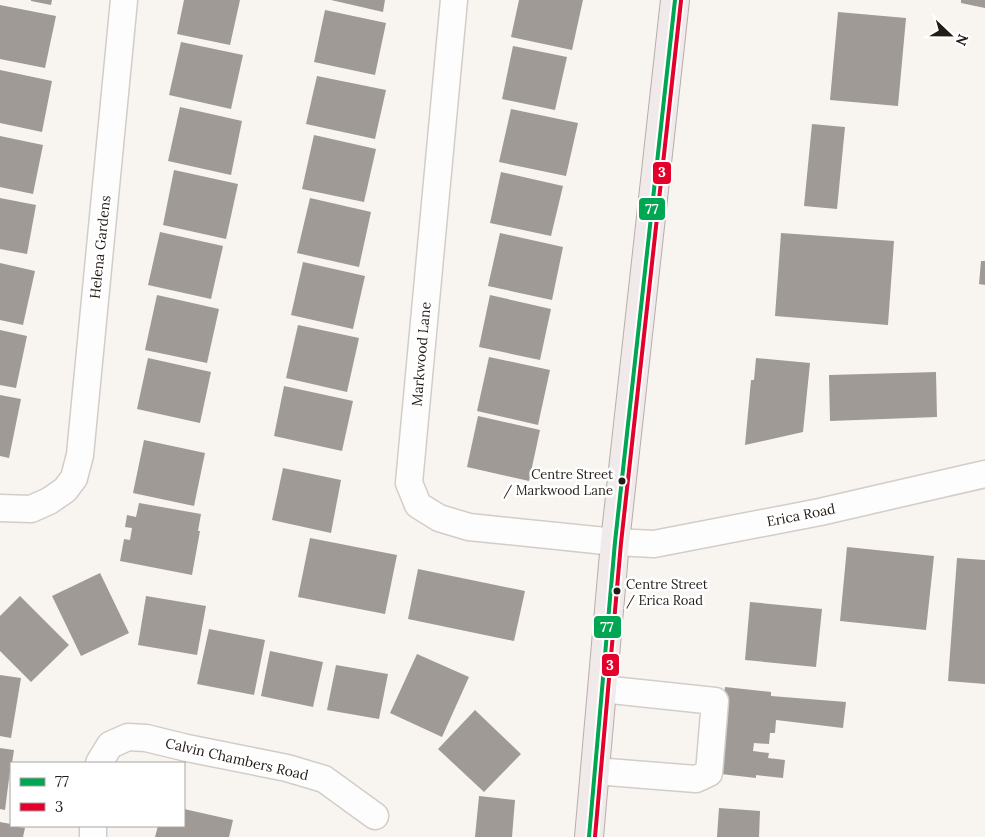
<svg xmlns="http://www.w3.org/2000/svg" width="985" height="837" font-family="Lora,serif">
	<rect width="100%" height="100%" fill="#f8f4f0"/>
	<g fill="#9f9a96">
		<polygon points="31,0 52,0 51,5 31,1"/>
		<polygon points="184,0 240,0 230,45 177,34"/>
		<polygon points="331,0 385,0 383,12"/>
		<polygon points="519,0 583,0 572,50 511,37"/>
		<polygon points="961,0 985,0 985,8 961,3"/>
		<polygon points="0,5 56,16 45,68 0,59"/>
		<polygon points="325,10 386,23 375,75 314,62"/>
		<polygon points="838,12 906,18 898,106 830,100"/>
		<polygon points="181,42 243,55 231,109 169,95"/>
		<polygon points="513,46 567,57 555,110 502,99"/>
		<polygon points="0,70 52,81 42,132 0,123"/>
		<polygon points="317,76 386,90 375,139 306,124"/>
		<polygon points="180,107 242,121 231,175 168,161"/>
		<polygon points="511,109 578,123 566,176 499,162"/>
		<polygon points="812,124 845,127 837,209 804,206"/>
		<polygon points="314,135 376,149 364,202 302,189"/>
		<polygon points="0,136 43,145 33,194 0,187"/>
		<polygon points="174,170 238,184 226,239 163,225"/>
		<polygon points="501,172 563,186 551,236 490,223"/>
		<polygon points="0,198 36,205 27,254 0,249"/>
		<polygon points="310,198 371,212 359,267 297,253"/>
		<polygon points="160,232 223,246 211,299 148,285"/>
		<polygon points="500,233 563,247 552,300 488,286"/>
		<polygon points="781,233 894,241 888,325 775,316"/>
		<polygon points="981,261 985,261 985,285 979,284"/>
		<polygon points="303,262 365,276 353,329 291,315"/>
		<polygon points="0,263 35,271 23,325 0,320"/>
		<polygon points="157,295 219,309 207,363 145,350"/>
		<polygon points="490,295 551,309 540,360 479,347"/>
		<polygon points="298,325 359,338 347,392 286,378"/>
		<polygon points="0,330 27,336 16,388 0,385"/>
		<polygon points="489,357 550,370 538,425 477,411"/>
		<polygon points="148,358 211,372 200,423 137,409"/>
		<polygon points="756,358 810,363 803,432 745,445 751,380 754,380"/>
		<polygon points="936,372 937,417 830,421 829,375"/>
		<polygon points="284,386 353,401 342,451 274,436"/>
		<polygon points="0,395 21,399 9,458 0,456"/>
		<polygon points="478,416 540,430 529,481 467,467"/>
		<polygon points="144,440 205,453 194,506 133,493"/>
		<polygon points="283,468 341,480 331,533 272,520"/>
		<polygon points="139,503 201,514 198,531 200,531 192,575 120,561 124,539 130,540 132,528 125,527 127,515 136,517"/>
		<polygon points="310,538 397,555 385,614 298,597"/>
		<polygon points="847,547 934,556 926,630 840,621"/>
		<polygon points="957,558 985,560 985,684 948,681"/>
		<polygon points="418,569 525,591 514,641 408,619"/>
		<polygon points="100,573 129,633 81,656 52,596"/>
		<polygon points="20,596 69,645 31,682 0,651 0,616"/>
		<polygon points="146,596 206,606 197,655 138,645"/>
		<polygon points="750,602 822,609 816,667 745,660"/>
		<polygon points="209,629 265,640 254,695 197,684"/>
		<polygon points="270,651 323,662 313,707 261,696"/>
		<polygon points="417,654 469,677 442,737 390,713"/>
		<polygon points="336,665 388,674 379,719 327,710"/>
		<polygon points="0,675 21,678 11,738 0,736"/>
		<polygon points="725,687 771,692 771,696 846,702 843,728 776,720 775,733 770,733 769,744 754,743 753,751 769,753 768,758 785,760 783,778 756,775 756,778 721,774 722,714"/>
		<polygon points="475,710 521,754 484,792 438,749"/>
		<polygon points="0,748 14,750 12,763 11,763 5,810 0,809"/>
		<polygon points="479,796 515,800 512,837 475,837"/>
		<polygon points="719,808 760,811 759,837 717,837"/>
		<polygon points="184,809 233,820 229,837 155,837 158,826 184,826"/>
		<polygon points="0,822 11,824 11,826 25,828 23,837 0,837"/>
	</g>
	<g fill="none" stroke-linecap="round" stroke-linejoin="round">
		<defs>
			<g id="minor">
				<polyline points="454,0 409,483 418,505 439,518 469,527 615,542 654,544 820,512 985,474"/>
				<polyline points="0,508 31,509 49,501 65,490 74,478 80,455 124,0"/>
				<polyline points="99,763 110,745 128,737 146,738 187,748 287,768 324,779 375,816"/>
				<polyline points="595,771 696,779 709,773 715,701 602,689"/>
				<polyline points="93,837 93,826"/>
			</g>
			<polyline id="major" points="589,837 615,542 675,0"/>
		</defs>
		<use href="#minor" stroke="#d3cdc8" stroke-width="29"/>
		<use href="#major" stroke="#b9adab" stroke-width="30"/>
		<use href="#minor" stroke="#fefdfd" stroke-width="26"/>
		<use href="#major" stroke="#f0eaea" stroke-width="28"/>
		<defs>
			<polyline id="bus-1" points="589,837 615,542 675,0"/>
			<polyline id="bus-2" points="595,837 621,543 681,1"/>
		</defs>
		<use href="#bus-1" stroke="#fff" stroke-width="8"/>
		<use href="#bus-2" stroke="#fff" stroke-width="8"/>
		<use href="#bus-1" stroke="#00a651" stroke-width="4"/>
		<use href="#bus-2" stroke="#e4002b" stroke-width="4"/>
	</g>
	<g fill="#231b16" stroke="#fff" stroke-width="2">
		<circle cx="622" cy="481" r="4.5"/>
		<circle cx="617" cy="591" r="4.5"/>
	</g>
	<g text-anchor="middle" dominant-baseline="central" stroke-width="5" stroke-linejoin="round" paint-order="stroke">
		<g font-size="13" fill="#231b16" stroke="#fff" text-anchor="end">
			<text x="613" y="474">Centre Street<tspan x="613" dy="16">/ Markwood Lane</tspan></text>
			<text x="626" y="584" text-anchor="start">Centre Street<tspan x="626" dy="16">/ Erica Road</tspan></text>
		</g>
		<g font-size="14" fill="#231b16" stroke="#fff">
			<text transform="translate(100 247) rotate(-84)">Helena Gardens</text>
			<text transform="translate(421 354) rotate(-85)">Markwood Lane</text>
			<text transform="translate(801 515) rotate(-11)">Erica Road</text>
			<text transform="translate(237 759) rotate(13)">Calvin Chambers Road</text>
		</g>
	</g>
	<g stroke="#fff" stroke-width="2">
		<rect x="652" y="161" width="20" height="24" rx="5" fill="#e4002b"/>
		<rect x="638" y="197" width="28" height="24" rx="5" fill="#00a651"/>
		<rect x="593" y="615" width="29" height="24" rx="5" fill="#00a651"/>
		<rect x="601" y="653" width="19" height="24" rx="5" fill="#e4002b"/>
	</g>
	<g font-size="14" text-anchor="middle" font-weight="bold" fill="#fff">
		<text x="662" y="177">3</text>
		<text x="652" y="214">77</text>
		<text x="607" y="632">77</text>
		<text x="610" y="670">3</text>
	</g>
	<rect x="10" y="762" width="175" height="65" fill="#ffffff" stroke="#a7a4a2"/>
	<rect x="20" y="778" width="25" height="8" fill="#00a651" stroke="#a7a4a2"/>
	<text x="55" y="787" font-size="15" fill="#231b16">77</text>
	<rect x="20" y="803" width="25" height="8" fill="#e4002b" stroke="#a7a4a2"/>
	<text x="55" y="812" font-size="15" fill="#231b16">3</text>
	<g transform="translate(950 35) rotate(112)" stroke="#ffffff" stroke-width="4" paint-order="stroke">
	<path d="M0-4L9 19L0 12L-9 19Z" fill="#231b16"/>
	<text y="-8" font-size="14" font-weight="bold" text-anchor="middle" fill="#231b16">N</text>
	</g>
</svg>
